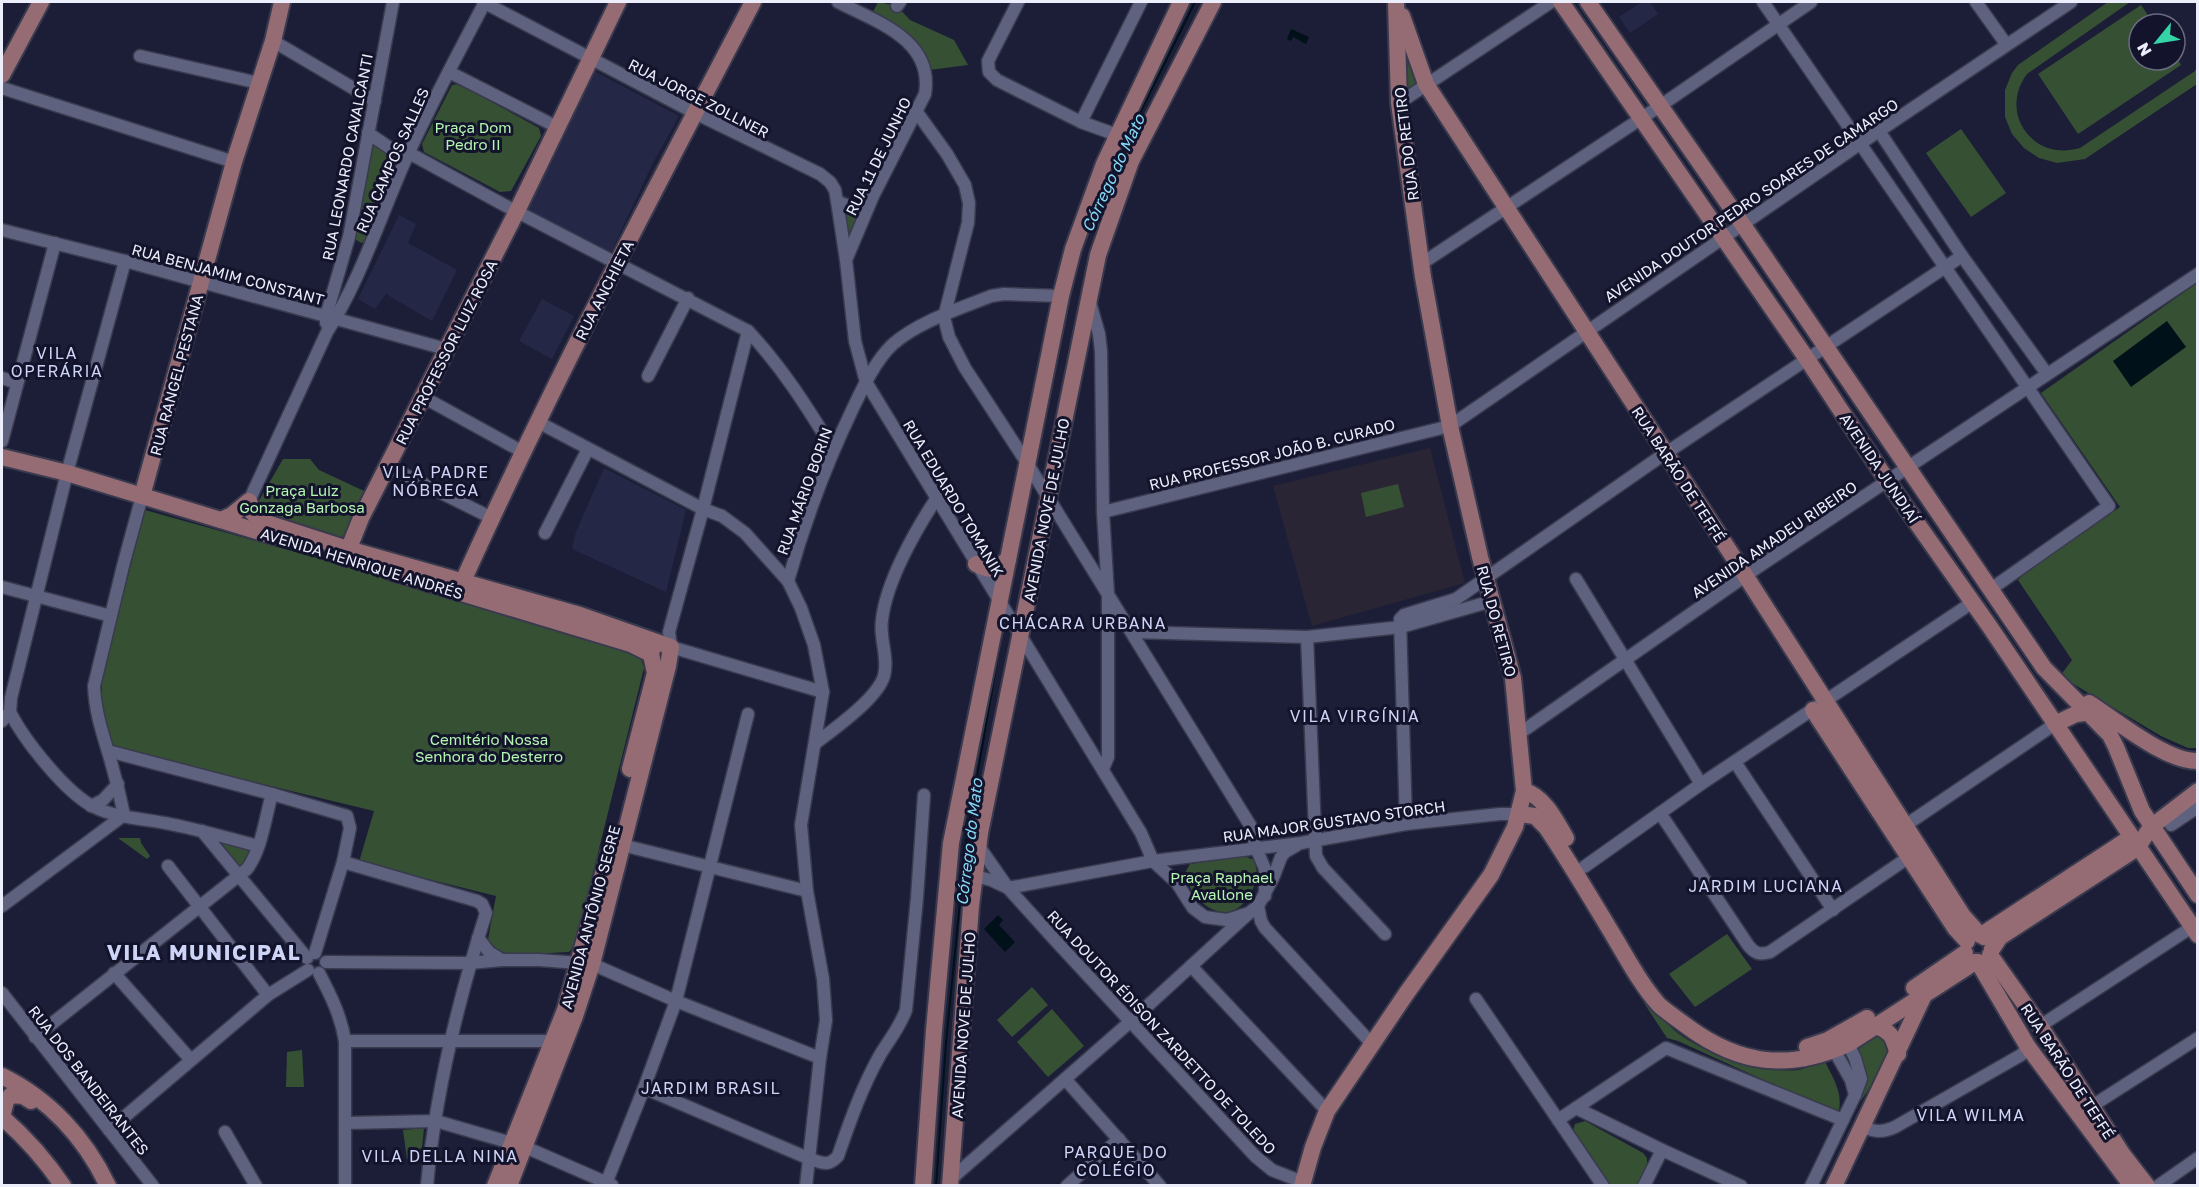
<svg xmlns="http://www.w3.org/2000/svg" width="2199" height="1187" font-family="'Golos Text',sans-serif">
	<rect width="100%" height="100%" fill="#1c1e37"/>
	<g fill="#252746">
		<polygon points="1642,2 1650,2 1658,14 1630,33 1619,17"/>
		<polygon points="594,71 679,116 652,165 611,252 526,209"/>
		<polygon points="399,215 416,224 408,243 457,270 432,321 386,294 375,309 358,299"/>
		<polygon points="542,299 574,316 552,359 519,341"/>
		<polygon points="604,468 686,510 666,592 572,549 576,532"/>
	</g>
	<polygon fill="#292535" points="1430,448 1465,583 1312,626 1273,486"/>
	<g fill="#365034">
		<polygon points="878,2 897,6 910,20 954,40 968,65 929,70 906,33 871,16"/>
		<path d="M 2108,2 L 2130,2 L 2027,74 C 1998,113 2033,162 2080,148 L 2195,71 L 2197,67 L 2197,84 L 2085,159 L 2057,163 L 2039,158 L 2024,148 L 2012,134 L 2005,117 L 2005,90 L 2012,73 L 2018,65 Z"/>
		<polygon points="2141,5 2154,24 2139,24 2139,60 2175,60 2175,55 2181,65 2078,134 2038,74"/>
		<polygon points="1402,49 1417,83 1403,94"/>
		<polygon points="459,84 539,128 541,136 511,191 500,192 424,152 422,144 452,85"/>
		<polygon points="1961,129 2006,193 1971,217 1926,153"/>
		<polygon points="371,142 396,160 367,241 361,243 355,239 355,230"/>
		<polygon points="866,205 850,243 842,207"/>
		<polygon points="2197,283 2197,748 2188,748 2161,736 2060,676 2072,660 2018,580 2031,567 2120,507 2041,393"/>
		<polygon points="283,459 310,459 319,470 364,491 344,536 338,539 253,511"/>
		<polygon points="1398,484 1404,507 1366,517 1361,493"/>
		<polygon points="145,510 378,575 631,651 641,659 644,668 575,945 569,952 485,956 496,896 359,862 374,811 121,750 111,744 102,708 102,678"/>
		<polygon points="118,838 140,838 141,843 150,856 147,859"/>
		<polygon points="213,838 254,849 240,870"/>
		<path d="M 1244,856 L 1254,860 C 1255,864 1257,870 1257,874 C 1257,882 1251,894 1246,900 C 1230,922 1205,911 1192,891 C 1189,886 1187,879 1185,873 L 1190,864 Z"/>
		<polygon points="1727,934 1752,969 1695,1007 1669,974"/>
		<polygon points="1032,987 1048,1005 1012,1037 997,1020"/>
		<path d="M 1649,1000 C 1657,1010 1664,1021 1673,1029 C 1702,1054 1760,1074 1798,1070 C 1806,1069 1816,1063 1824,1060 C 1833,1078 1844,1093 1838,1114 L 1678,1041 L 1667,1038 L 1644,1003 Z"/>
		<polygon points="1052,1009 1084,1046 1048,1077 1017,1042"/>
		<path d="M 1875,1032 L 1894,1047 L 1888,1061 L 1860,1102 C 1861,1096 1864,1089 1864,1083 C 1864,1058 1846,1049 1875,1032 Z"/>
		<polygon points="302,1050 304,1087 286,1087 287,1052"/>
		<polygon points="1585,1121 1643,1153 1647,1158 1647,1165 1638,1185 1610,1185 1577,1139 1573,1131 1575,1124"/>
		<polygon points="424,1128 421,1158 407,1159 403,1130"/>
	</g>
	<g fill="#001119">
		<polygon points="1291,29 1309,37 1306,44 1293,37 1291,41 1287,39"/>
		<polygon points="2167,321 2186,347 2131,387 2113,361"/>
		<polygon points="998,915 1003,920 999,925 1015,942 1005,952 984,929"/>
	</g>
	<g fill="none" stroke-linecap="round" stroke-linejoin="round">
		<g stroke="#001119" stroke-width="2">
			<polyline points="1131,131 1195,2"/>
			<polyline points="1105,185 1126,141"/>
			<polyline points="936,1186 946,1043 966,841 1001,638"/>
		</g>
		<defs>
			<g id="minor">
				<polyline points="483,2 695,113 820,174 830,182 835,190 837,201 846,260 855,341 866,382 1141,833 1153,861"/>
				<path d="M 838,2 C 877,22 934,40 925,94 L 873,196 L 846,260"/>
				<polyline points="1018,2 988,61 989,72 997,80 1081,122 1117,135 1142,138"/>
				<polyline points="1763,2 2109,506 1991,589"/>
				<polyline points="1976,2 2006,44"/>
				<polyline points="897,6 900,2"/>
				<polyline points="273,41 375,101"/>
				<polyline points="140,56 259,83"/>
				<polyline points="449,72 557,127"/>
				<polyline points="2,88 234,162"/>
				<polyline points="1399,103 1551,2"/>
				<polyline points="916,111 947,154 965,185 969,203 968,223 944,317 949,337 965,368 1027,463 1250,825 1256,848 1265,869 1265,896"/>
				<polyline points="1081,122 1141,2"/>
				<polyline points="1879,131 1962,256 2047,374"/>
				<polyline points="368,133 406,159"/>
				<path d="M 409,153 L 504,205 L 748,331 C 782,367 807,407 833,449"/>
				<path d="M 837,201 C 854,210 858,206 873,196"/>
				<polyline points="2,230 125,261 446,349"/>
				<polyline points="1421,264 1660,106 1811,2"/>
				<polyline points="1089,299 1099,334 1101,351 1103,512 1108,594 1108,757 1103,769"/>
				<polyline points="326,323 326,316 349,237 393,2"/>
				<polyline points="748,331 703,509 669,632 671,647 823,692"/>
				<polyline points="648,376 688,298"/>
				<polyline points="2,378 17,383"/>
				<polyline points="423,397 523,452"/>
				<polyline points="538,422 703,509 722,516 745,533 788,581 801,608 814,645 823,692 801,825 807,891 823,979 826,1020 820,1058 806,1186"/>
				<polyline points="2,441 55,243"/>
				<polyline points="389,467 492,518"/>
				<path d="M 249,501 L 327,332 C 360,281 380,217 405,161 C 429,107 458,54 485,2"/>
				<polyline points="1103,512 1450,426 1861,143 2071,2"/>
				<polyline points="545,533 588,449"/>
				<polyline points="1576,579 1701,784"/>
				<path d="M 788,581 C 805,520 827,462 854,406 C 864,385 876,360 893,344 C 920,321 959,309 991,296 L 1004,294 L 1061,296"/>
				<polyline points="2,587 111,616"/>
				<polyline points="1132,632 1307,637 1401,627 1492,601"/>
				<polyline points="1307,637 1316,856 1323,868 1385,934"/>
				<path d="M 10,712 C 24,740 66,793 94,807 C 116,818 146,819 170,824 C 200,830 229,838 258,846"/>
				<polyline points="2,721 10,712 11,698 67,473 125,261"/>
				<polyline points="1520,733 1758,567 2198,274"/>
				<path d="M 816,743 C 835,728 877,699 884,676 C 889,657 879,638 882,620 C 886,582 915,531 936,499"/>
				<polyline points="108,751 272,794 347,816 350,828 343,862 315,953"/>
				<polyline points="1735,762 1833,910"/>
				<polyline points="91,806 103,800 118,784"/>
				<path d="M 1660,813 L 1748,945 C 1755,954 1760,955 1770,952 L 1909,857"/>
				<path d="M 124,815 C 120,795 115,775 109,755 C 102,732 95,711 94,686 L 123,566 L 142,496"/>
				<polyline points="1406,824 1400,619 1404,615 1456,599 1657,459 1962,256"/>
				<polyline points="2171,825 2198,807"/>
				<polyline points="1900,829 2055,724"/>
				<polyline points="202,831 307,958"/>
				<polyline points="622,845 807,891"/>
				<polyline points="978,845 1008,888 1054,939 1255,1156 1272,1170 1303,1182"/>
				<polyline points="1153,861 1177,883 1193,908 1205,917 1227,920 1249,913 1258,906 1273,878 1281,857 1285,852 1297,845"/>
				<path d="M 343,862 L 477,901 L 482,904 L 486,913 C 458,1001 435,1093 427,1186"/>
				<polyline points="168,866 268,995"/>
				<polyline points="1584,867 1701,784 1973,602"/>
				<polyline points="974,876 991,880 1006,887"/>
				<polyline points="1008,888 1153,861 1301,843 1406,824 1500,814 1519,814"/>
				<polyline points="2,906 124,815"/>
				<polyline points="1258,906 1261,921 1265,928 1372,1044"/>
				<polyline points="478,938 489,952 502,960"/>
				<polyline points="326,962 470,963 502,960 539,960 592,964 676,1001 820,1058"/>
				<polyline points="1191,966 1327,1111"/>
				<polyline points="114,973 191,1060"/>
				<path d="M 319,973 C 331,996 341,1016 345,1041 L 345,1186"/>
				<polyline points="2,993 153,1186"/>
				<polyline points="1476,999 1603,1186"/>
				<polyline points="2040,1026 2192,927"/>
				<path d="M 35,1037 L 247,869 C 262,849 265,818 272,794"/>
				<polyline points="345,1041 553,1041"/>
				<polyline points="1834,1050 1851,1080 1855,1095"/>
				<polyline points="1065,1079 1160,1186"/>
				<path d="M 644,1088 L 810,1159 C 823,1163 828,1167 838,1156 C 850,1121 862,1087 880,1055 C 889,1040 900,1027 906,1010 L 917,898 L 924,795"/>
				<polyline points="2092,1106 2198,1038"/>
				<polyline points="1576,1108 1662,1150 1741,1186"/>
				<polyline points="1558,1120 1666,1048 1843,1120"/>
				<polyline points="346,1123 436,1121 525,1147 612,1185"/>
				<path d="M 1861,1126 C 1875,1132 1881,1133 1895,1127 L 2021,1055 L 2028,1047"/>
				<polyline points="109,1130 268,995 308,970"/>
				<polyline points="225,1132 256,1186"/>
				<polyline points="951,1179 1131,1021 1249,913"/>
				<polyline points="605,1186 644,1088 676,1001 748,714"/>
				<polyline points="1067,1186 1119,1139"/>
				<polyline points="1644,1186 1662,1150"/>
				<polyline points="1811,1186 1855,1095 1861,1079 1855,1058 1848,1044"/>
				<polyline points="2158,1186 2198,1158"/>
			</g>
			<g id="major">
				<polyline points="1561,2 1807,359 1888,482 1990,627 2198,935"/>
				<polyline points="1588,2 1743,225 2044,668 2110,735 2116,747 2142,811 2198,895"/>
				<polyline points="1402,16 1426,84 1745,575 1963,916 1980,935"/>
				<polyline points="2,75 41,2"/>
				<polyline points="2,457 67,473 273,536"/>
				<polyline points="142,496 234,162 273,41 282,2"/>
				<polyline points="221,520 232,515 249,501 252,512 261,521 348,549 580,615 671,647 668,666 592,964 575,1016 509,1186"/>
				<polyline points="345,558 361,518 517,211 618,2"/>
				<path d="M 976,564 C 990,571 996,571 1008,559"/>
				<polyline points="392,572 631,644 651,654"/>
				<path d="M 427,583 L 457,586 L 463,581 C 552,384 653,193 753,2"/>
				<path d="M 2089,703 C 2116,720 2166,762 2198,761"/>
				<polyline points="1813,710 1955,928 1967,941"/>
				<polyline points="2055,724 2076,714 2094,712"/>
				<polyline points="630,769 655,673 651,654 653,646"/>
				<path d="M 1524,791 C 1544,796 1556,821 1566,838"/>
				<path d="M 1519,814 L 1535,816 L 1546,827 C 1571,864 1593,902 1616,940 C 1629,962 1642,986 1659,1005 C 1668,1013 1679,1020 1688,1027 C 1740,1065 1789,1071 1848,1044 L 1975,962"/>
				<polyline points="1984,937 1986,932 2130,838"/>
				<polyline points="1992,949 2000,937 2137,848 2151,827 2198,791"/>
				<polyline points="1990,955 2040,1026 2123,1155 2147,1186"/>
				<polyline points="1978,962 2028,1047 2132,1186"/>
				<polyline points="1914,988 1965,953"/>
				<path d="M 1875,1026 C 1892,1031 1893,1038 1898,1054"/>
				<polyline points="1807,1047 1828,1040 1867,1018"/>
				<path d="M 2,1076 C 49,1099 85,1138 108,1186"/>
				<path d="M 2,1117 C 25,1137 45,1159 63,1186"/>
				<polyline points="2,1117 6,1101 11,1095 23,1096 31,1101"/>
				<polyline points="495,1186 565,1010 609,852"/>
				<polyline points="923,1186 934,1030 951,843 1061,296 1073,249 1104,164 1181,2"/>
				<polyline points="950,1186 971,906 980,833 1098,255 1131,161 1213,2"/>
				<polyline points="1302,1186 1313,1147 1327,1111 1406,994 1491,875 1515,827 1524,791 1513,678 1480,557 1450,426 1423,277 1399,103 1396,2"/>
				<polyline points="1834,1186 1925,993"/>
			</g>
		</defs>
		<use href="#minor" stroke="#393a4e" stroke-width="15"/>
		<use href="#major" stroke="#393a4e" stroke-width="20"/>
		<use href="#minor" stroke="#5e627f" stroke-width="12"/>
		<use href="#major" stroke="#956c74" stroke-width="16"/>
	</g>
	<g text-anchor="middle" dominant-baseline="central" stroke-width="6" stroke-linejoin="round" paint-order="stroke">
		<g font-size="15" fill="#eceefc" stroke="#13142c">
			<text transform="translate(699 98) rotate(27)">RUA JORGE ZOLLNER</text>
			<text transform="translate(1406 144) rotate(-97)">RUA DO RETIRO</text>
			<text transform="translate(878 156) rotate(-64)">RUA 11 DE JUNHO</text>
			<text transform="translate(347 157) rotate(-79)">RUA LEONARDO CAVALCANTI</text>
			<text transform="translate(392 160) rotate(-66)">RUA CAMPOS SALLES</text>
			<text transform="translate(1751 200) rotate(-34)">AVENIDA DOUTOR PEDRO SOARES DE CAMARGO</text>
			<text transform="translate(228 274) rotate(15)">RUA BENJAMIM CONSTANT</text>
			<text transform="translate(604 290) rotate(-63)">RUA ANCHIETA</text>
			<text transform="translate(446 352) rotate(-63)">RUA PROFESSOR LUIZ ROSA</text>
			<text transform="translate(176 375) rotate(-75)">RUA RANGEL PESTANA</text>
			<text transform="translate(1272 454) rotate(-14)">RUA PROFESSOR JOÃO B. CURADO</text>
			<text transform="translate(1880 468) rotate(56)">AVENIDA JUNDIAÍ</text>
			<text transform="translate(1679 474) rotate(57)">RUA BARÃO DE TEFFÉ</text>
			<text transform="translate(804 491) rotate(-70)">RUA MÁRIO BORIN</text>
			<text transform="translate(954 498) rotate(59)">RUA EDUARDO TOMANIK</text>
			<text transform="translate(1046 510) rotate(-79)">AVENIDA NOVE DE JULHO</text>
			<text transform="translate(1774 539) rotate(-34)">AVENIDA AMADEU RIBEIRO</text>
			<text transform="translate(362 563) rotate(17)">AVENIDA HENRIQUE ANDRÉS</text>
			<text transform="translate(1497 621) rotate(75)">RUA DO RETIRO</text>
			<text transform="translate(1334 821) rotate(-8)">RUA MAJOR GUSTAVO STORCH</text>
			<text transform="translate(590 917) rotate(-75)">AVENIDA ANTÔNIO SEGRE</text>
			<text transform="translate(963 1025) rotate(-86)">AVENIDA NOVE DE JULHO</text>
			<text transform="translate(1162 1032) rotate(47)">RUA DOUTOR ÉDISON ZARDETTO DE TOLEDO</text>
			<text transform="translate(2068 1071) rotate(57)">RUA BARÃO DE TEFFÉ</text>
			<text transform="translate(89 1080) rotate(52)">RUA DOS BANDEIRANTES</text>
		</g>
		<g font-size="15" fill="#b4f6b0" stroke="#13142c">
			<text x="473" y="127">Praça Dom<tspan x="473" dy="17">Pedro II</tspan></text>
			<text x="302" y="490">Praça Luiz<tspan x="302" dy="17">Gonzaga Barbosa</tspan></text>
			<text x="489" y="739">Cemitério Nossa<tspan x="489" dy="17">Senhora do Desterro</tspan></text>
			<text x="1222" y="877">Praça Raphael<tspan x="1222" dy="17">Avallone</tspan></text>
		</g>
		<g font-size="16" font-style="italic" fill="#84daf7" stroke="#13142c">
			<text transform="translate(1113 173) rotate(-65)">Córrego do Mato</text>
			<text transform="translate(969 842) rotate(-83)">Córrego do Mato</text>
		</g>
		<g font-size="16" letter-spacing="1.5" fill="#ced4f6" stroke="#13142c">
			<text x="57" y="353">VILA<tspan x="57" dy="18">OPERÁRIA</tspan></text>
			<text x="436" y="472">VILA PADRE<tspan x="436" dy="18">NÓBREGA</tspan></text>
			<text x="1083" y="623">CHÁCARA URBANA</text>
			<text x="1355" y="716">VILA VIRGÍNIA</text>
			<text x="1766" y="886">JARDIM LUCIANA</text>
			<text x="711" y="1088">JARDIM BRASIL</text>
			<text x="1971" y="1115">VILA WILMA</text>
			<text x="1116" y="1152">PARQUE DO<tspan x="1116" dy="18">COLÉGIO</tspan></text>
			<text x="440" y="1156">VILA DELLA NINA</text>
		</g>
		<g font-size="21" font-weight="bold" letter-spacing="1.5" fill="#ced4f6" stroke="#13142c">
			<text x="204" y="952">VILA MUNICIPAL</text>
		</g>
	</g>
	<rect width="2199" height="1187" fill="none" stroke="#eceefc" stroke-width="6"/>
	<g transform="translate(2157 42) rotate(240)"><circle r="28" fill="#13142c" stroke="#6a6b7f" stroke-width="1.5"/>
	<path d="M0-4.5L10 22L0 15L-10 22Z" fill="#35d4a7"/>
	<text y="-9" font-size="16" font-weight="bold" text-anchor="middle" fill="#eceefc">N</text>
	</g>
</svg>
